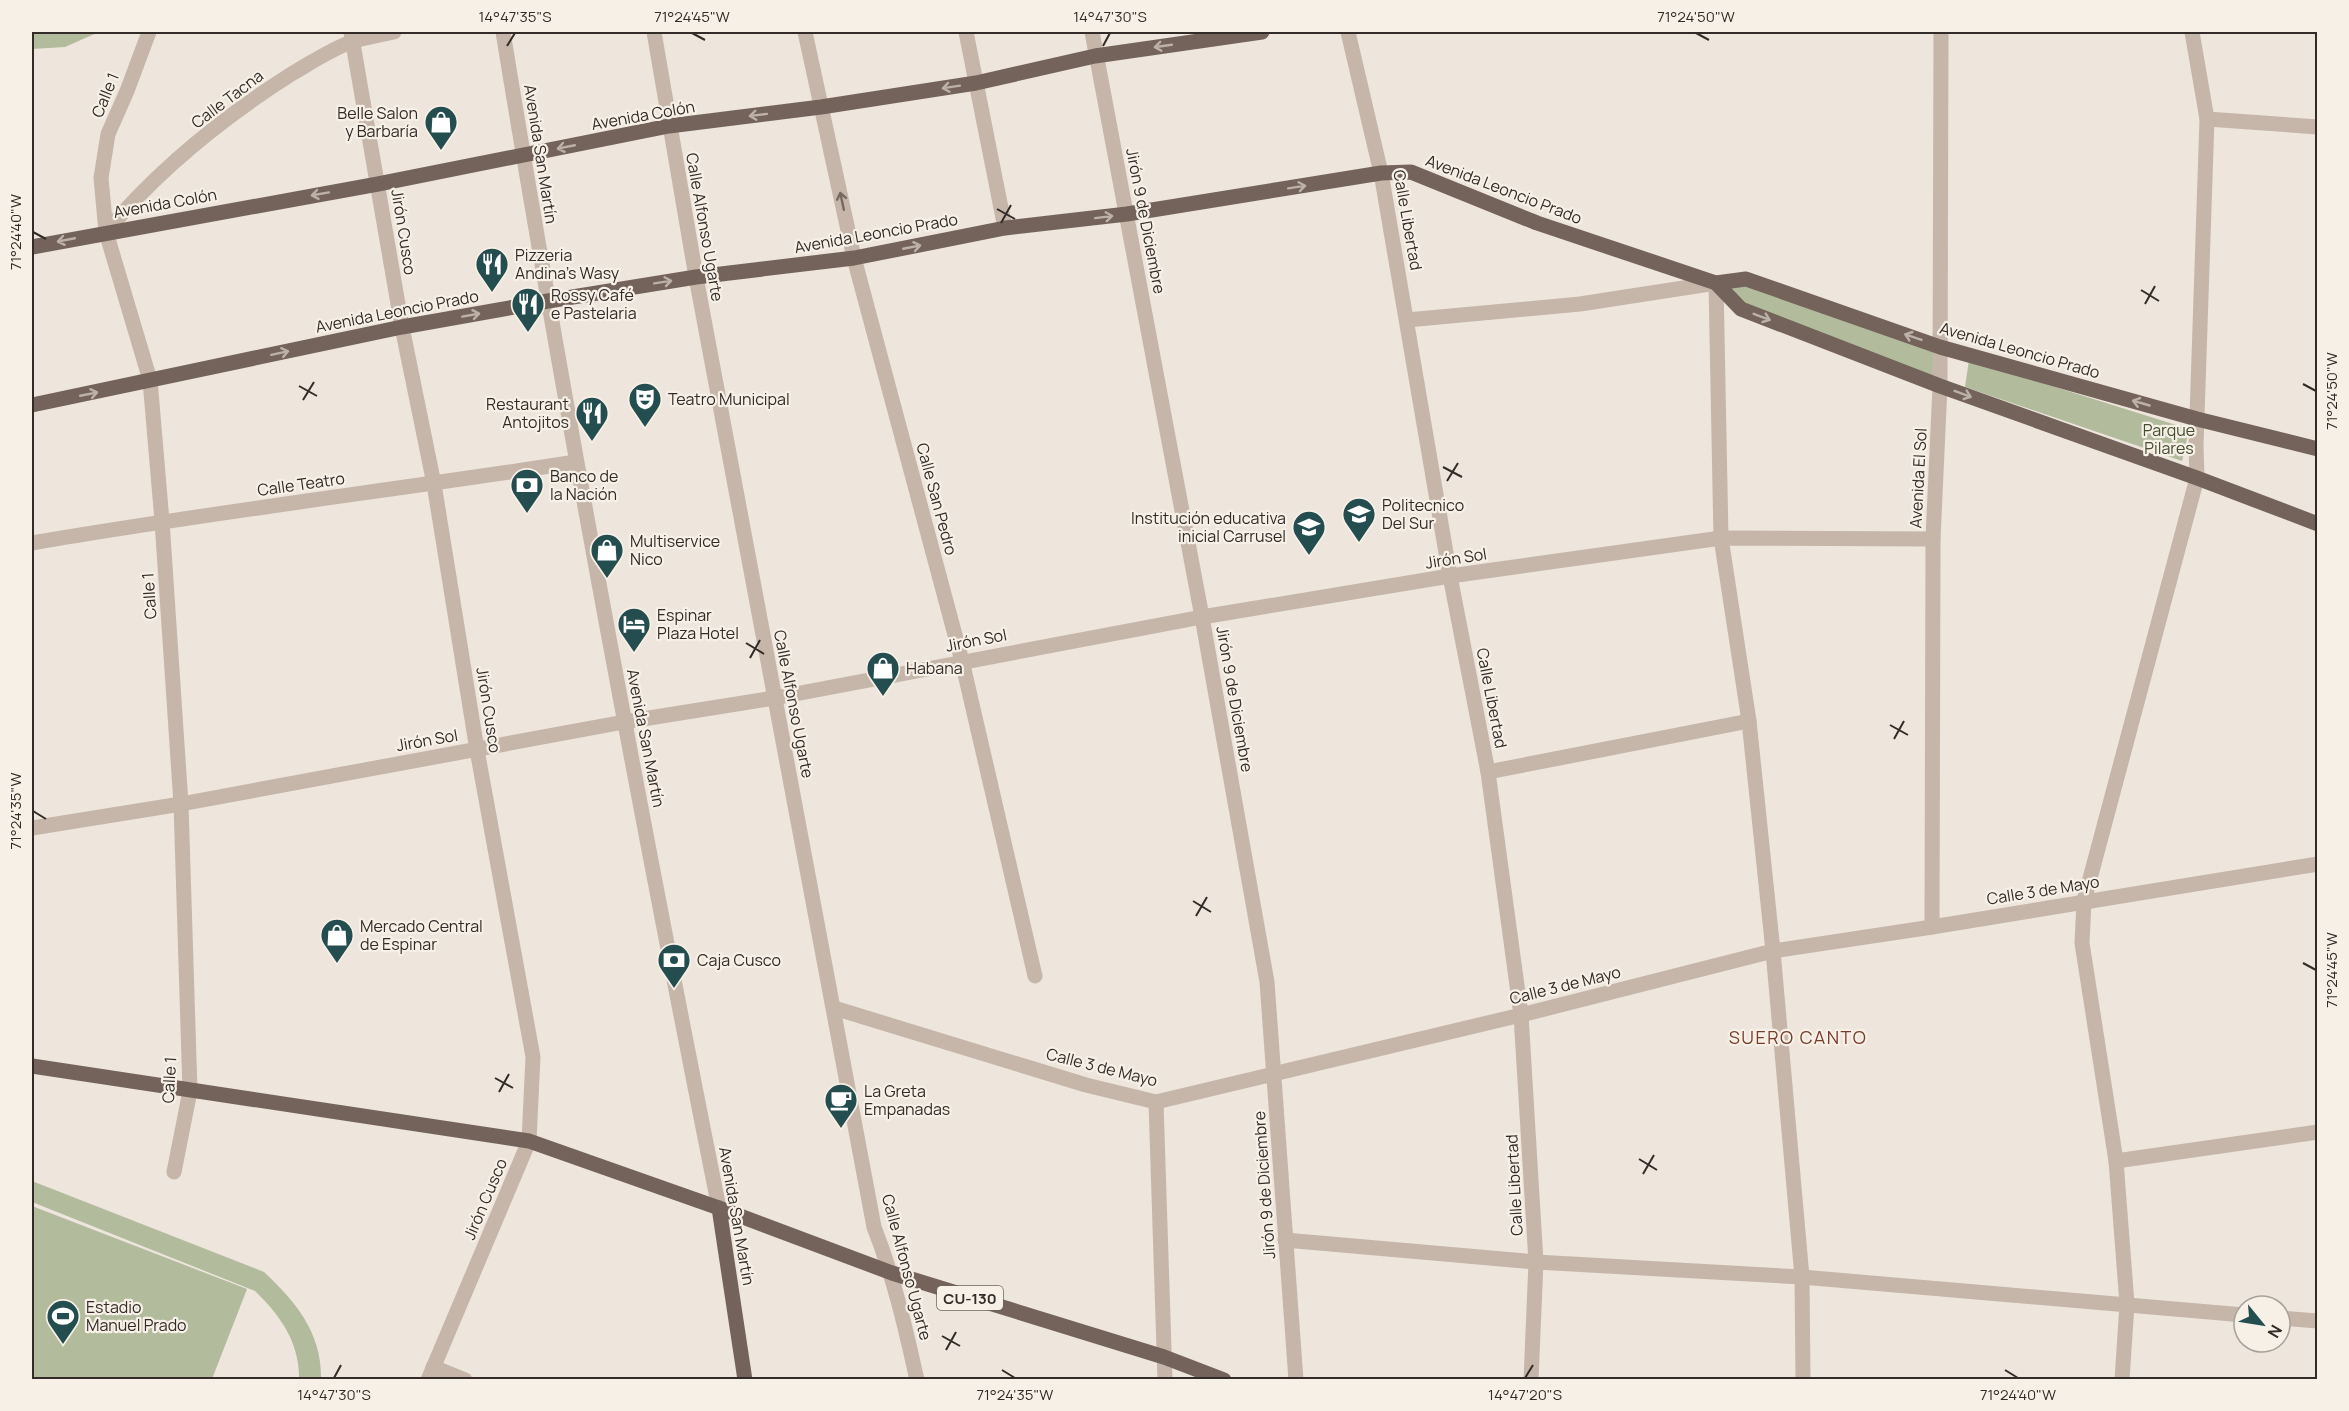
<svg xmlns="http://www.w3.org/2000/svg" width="2349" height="1411" font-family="Manrope,sans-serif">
	<rect width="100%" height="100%" fill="#eee5dc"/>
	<g fill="#b2bc9d">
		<polygon points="32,32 99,32 65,47 32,49"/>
		<polygon points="1747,285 1936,349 1935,380 1747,306 1728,286"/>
		<polygon points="1969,360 2189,429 2182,461 1965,387"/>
		<path d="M 32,1181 L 264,1272 C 296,1302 322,1333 321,1379 L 299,1379 C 300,1343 280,1315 255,1291 L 32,1202 Z"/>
		<polygon points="32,1206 247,1289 212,1379 32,1379"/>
	</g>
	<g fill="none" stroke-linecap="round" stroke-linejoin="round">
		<g stroke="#c5b6a9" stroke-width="15">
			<polyline points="149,32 127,91 108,134 101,178 106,232 150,380 162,521 181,804 190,1091 174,1172"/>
			<polyline points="351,32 402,327 434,484 477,750 533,1057 529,1141 428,1380"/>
			<path d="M 503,32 C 567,425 641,817 719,1208"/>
			<path d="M 654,32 L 696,277 L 874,1227 C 894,1278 905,1326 917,1380"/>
			<polyline points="805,32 854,258 962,661 1035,976"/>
			<polyline points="966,32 1005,228"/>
			<polyline points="1092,32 1202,617 1267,982 1296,1380"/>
			<polyline points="1348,32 1381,173 1450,576 1488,772 1521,1015 1536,1262 1531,1380"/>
			<polyline points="2207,119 2318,127"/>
			<path d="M 106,232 C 158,170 225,116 293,73 C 312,62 333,48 354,41 C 367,37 381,35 394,32"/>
			<polyline points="1407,320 1580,304 1716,283 1721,538 1749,721 1773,951 1802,1277 1803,1380"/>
			<path d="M 32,543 C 212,512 395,490 576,462"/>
			<polyline points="1488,772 1749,721"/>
			<polyline points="32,828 181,804 624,722 774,698 1202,617 1450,576 1721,538 1933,539"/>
			<polyline points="1932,927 1933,539 1940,386 1941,32"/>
			<polyline points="834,1008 1086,1085 1156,1102 1521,1015 1773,951 1932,927 2318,864"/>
			<polyline points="1156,1102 1165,1380"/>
			<polyline points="2116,1161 2318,1132"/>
			<polyline points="1285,1240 1536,1262 1802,1277 2244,1315"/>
			<polyline points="2280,1318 2318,1321"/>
			<polyline points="433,1367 465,1380"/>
			<polyline points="2122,1380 2127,1304 2116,1161 2082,943 2084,901 2197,478 2196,446 2207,119 2192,32"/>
		</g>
		<g stroke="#73635b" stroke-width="15">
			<polyline points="32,247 378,184 669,126 821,107 976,83 1095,56 1262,32"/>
			<polyline points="1716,283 1741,309 1940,386 2197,478 2318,524"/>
			<polyline points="32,405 402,327 548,301 696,277 854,258 1005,228 1127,214 1381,173 1411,172 1537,223 1716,283 1746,279 1940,347 2197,419 2318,449"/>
			<polyline points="32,1066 529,1141 719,1208 892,1273 1164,1357 1224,1380"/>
			<polyline points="719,1208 745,1380"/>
		</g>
	</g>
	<defs><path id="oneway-shaft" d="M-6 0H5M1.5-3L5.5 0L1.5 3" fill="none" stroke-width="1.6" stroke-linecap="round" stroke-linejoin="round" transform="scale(1.5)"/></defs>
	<g stroke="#bcb1a8">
		<use href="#oneway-shaft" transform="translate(1163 46) rotate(172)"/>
		<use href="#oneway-shaft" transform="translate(951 87) rotate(171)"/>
		<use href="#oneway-shaft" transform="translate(758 115) rotate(173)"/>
		<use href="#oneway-shaft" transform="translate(566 147) rotate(169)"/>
		<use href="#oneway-shaft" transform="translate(1297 187) rotate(-9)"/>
		<use href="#oneway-shaft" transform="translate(320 194) rotate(170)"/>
		<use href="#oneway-shaft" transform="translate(1104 217) rotate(-7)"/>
		<use href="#oneway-shaft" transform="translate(66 240) rotate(169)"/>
		<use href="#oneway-shaft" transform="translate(912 247) rotate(-11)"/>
		<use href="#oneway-shaft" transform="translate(663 282) rotate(-9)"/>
		<use href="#oneway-shaft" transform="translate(471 315) rotate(-10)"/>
		<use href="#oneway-shaft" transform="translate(1762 317) rotate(21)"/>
		<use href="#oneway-shaft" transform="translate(1913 337) rotate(-161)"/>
		<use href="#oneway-shaft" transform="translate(280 353) rotate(-12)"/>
		<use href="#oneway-shaft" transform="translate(89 394) rotate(-11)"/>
		<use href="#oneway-shaft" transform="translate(1963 394) rotate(20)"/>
		<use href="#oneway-shaft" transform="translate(2141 403) rotate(-164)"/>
	</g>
	<use stroke="#756a62" href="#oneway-shaft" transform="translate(842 201) rotate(-102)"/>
	<path fill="none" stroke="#332b28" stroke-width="2" d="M 692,33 L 705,40M 1696,33 L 1709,40M 507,46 L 515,33M 1103,46 L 1110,33M 997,209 L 1015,219M 1001,223 L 1011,205M 33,232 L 46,239M 2141,290 L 2159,301M 2145,304 L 2155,286M 2303,384 L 2316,391M 299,386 L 317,396M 303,400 L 314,382M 1443,467 L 1462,477M 1447,481 L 1458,463M 746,643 L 764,654M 750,658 L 760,640M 1890,725 L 1908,735M 1894,739 L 1904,721M 33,811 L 46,819M 1193,901 L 1211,912M 1196,916 L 1207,897M 2303,963 L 2316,970M 495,1078 L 513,1088M 499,1092 L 509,1074M 1639,1159 L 1657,1170M 1643,1174 L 1654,1155M 942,1336 L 960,1346M 946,1350 L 956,1332M 1002,1370 L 1015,1378M 2005,1370 L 2018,1378M 334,1378 L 341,1365M 1525,1378 L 1533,1365"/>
	<defs>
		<symbol id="shop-pin" viewBox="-11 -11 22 30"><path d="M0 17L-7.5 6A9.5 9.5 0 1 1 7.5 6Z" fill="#234d4f" stroke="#f7f0e7"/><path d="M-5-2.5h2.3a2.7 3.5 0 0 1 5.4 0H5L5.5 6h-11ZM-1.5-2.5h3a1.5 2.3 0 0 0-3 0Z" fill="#fff"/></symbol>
		<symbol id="restaurant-pin" viewBox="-11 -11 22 30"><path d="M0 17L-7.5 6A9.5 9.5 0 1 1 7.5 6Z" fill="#234d4f" stroke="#f7f0e7"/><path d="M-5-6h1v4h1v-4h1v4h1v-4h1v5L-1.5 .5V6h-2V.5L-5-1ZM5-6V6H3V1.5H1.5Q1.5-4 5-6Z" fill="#fff"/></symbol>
		<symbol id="theatre-pin" viewBox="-11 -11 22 30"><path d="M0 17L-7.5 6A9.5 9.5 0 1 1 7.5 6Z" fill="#234d4f" stroke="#f7f0e7"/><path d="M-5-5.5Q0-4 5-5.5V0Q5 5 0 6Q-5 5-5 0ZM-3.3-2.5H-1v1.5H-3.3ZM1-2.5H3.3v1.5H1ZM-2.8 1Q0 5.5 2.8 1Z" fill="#fff"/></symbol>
		<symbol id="bank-pin" viewBox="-11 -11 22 30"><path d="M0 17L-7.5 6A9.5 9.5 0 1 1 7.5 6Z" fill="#234d4f" stroke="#f7f0e7"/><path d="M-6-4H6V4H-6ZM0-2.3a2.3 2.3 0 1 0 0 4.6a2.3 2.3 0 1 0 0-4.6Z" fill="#fff"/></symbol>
		<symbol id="school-pin" viewBox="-11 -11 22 30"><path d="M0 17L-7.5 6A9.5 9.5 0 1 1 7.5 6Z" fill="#234d4f" stroke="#f7f0e7"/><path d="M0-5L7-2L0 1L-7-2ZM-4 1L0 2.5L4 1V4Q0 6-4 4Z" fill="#fff"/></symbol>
		<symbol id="hotel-pin" viewBox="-11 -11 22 30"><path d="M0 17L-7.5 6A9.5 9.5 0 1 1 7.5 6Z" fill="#234d4f" stroke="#f7f0e7"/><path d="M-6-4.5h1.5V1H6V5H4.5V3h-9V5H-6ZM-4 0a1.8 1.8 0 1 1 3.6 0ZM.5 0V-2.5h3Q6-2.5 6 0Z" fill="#fff"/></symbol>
		<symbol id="cafe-pin" viewBox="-11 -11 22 30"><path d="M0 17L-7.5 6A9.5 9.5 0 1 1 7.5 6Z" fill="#234d4f" stroke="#f7f0e7"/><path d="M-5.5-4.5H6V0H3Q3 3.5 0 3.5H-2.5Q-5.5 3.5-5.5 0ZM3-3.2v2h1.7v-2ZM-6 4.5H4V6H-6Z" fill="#fff"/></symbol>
		<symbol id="stadium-pin" viewBox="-11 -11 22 30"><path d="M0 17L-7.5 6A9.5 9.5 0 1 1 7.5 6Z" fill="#234d4f" stroke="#f7f0e7"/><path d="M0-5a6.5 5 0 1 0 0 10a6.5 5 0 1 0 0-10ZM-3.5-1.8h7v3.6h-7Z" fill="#fff"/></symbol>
	</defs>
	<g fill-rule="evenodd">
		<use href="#shop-pin" x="422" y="103" width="38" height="52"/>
		<use href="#restaurant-pin" x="473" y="245" width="38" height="52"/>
		<use href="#restaurant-pin" x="509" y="285" width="38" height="52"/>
		<use href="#theatre-pin" x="626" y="380" width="38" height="52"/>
		<use href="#restaurant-pin" x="573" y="394" width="38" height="52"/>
		<use href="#bank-pin" x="508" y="466" width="38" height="52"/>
		<use href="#school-pin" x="1340" y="495" width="38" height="52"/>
		<use href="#school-pin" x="1290" y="508" width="38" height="52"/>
		<use href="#shop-pin" x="588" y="531" width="38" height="52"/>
		<use href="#hotel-pin" x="615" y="605" width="38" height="52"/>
		<use href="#shop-pin" x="864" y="649" width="38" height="52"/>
		<use href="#shop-pin" x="318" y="916" width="38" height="52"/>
		<use href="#bank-pin" x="655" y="941" width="38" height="52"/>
		<use href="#cafe-pin" x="822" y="1081" width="38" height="52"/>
		<use href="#stadium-pin" x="44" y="1297" width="38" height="52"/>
	</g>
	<g text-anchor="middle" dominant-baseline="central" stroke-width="4.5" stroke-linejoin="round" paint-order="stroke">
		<rect fill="#f7f0e7" stroke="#6e6661" stroke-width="1.5" x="937" y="1286" width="66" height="24" rx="4.5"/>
		<g font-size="15" font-weight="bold" fill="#332b28">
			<text x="970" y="1298">CU-130</text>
		</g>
		<g font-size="16" fill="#332b28" stroke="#f7f0e7">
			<text transform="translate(105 95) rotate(-68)">Calle 1</text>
			<text transform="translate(227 99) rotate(-37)">Calle Tacna</text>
			<text transform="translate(643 115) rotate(-10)">Avenida Colón</text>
			<text transform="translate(541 154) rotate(81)">Avenida San Martín</text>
			<text transform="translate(1504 189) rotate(21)">Avenida Leoncio Prado</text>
			<text transform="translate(165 203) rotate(-10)">Avenida Colón</text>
			<text transform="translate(1408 220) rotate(80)">Calle Libertad</text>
			<text transform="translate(1146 221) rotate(79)">Jirón 9 de Diciembre</text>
			<text transform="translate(705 227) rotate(80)">Calle Alfonso Ugarte</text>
			<text transform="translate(404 232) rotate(81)">Jirón Cusco</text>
			<text transform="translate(876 233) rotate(-10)">Avenida Leoncio Prado</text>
			<text transform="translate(397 311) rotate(-11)">Avenida Leoncio Prado</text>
			<text transform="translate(2020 350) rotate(16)">Avenida Leoncio Prado</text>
			<text transform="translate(1918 478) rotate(-87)">Avenida El Sol</text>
			<text transform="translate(301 484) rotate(-8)">Calle Teatro</text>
			<text transform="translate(937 499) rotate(75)">Calle San Pedro</text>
			<text transform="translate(1456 558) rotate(-9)">Jirón Sol</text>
			<text transform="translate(149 596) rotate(-94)">Calle 1</text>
			<text transform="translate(976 640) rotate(-11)">Jirón Sol</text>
			<text transform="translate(1492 698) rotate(79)">Calle Libertad</text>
			<text transform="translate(1235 699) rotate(80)">Jirón 9 de Diciembre</text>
			<text transform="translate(794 704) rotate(79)">Calle Alfonso Ugarte</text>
			<text transform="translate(489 710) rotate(81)">Jirón Cusco</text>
			<text transform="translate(646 738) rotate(79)">Avenida San Martín</text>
			<text transform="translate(427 740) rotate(-10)">Jirón Sol</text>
			<text transform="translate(2043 890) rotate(-9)">Calle 3 de Mayo</text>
			<text transform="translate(1565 985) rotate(-14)">Calle 3 de Mayo</text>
			<text transform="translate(1102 1067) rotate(14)">Calle 3 de Mayo</text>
			<text transform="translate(169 1080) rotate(-87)">Calle 1</text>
			<text transform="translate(1264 1185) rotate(-94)">Jirón 9 de Diciembre</text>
			<text transform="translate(1514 1185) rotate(-93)">Calle Libertad</text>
			<text transform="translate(485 1199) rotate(-67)">Jirón Cusco</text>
			<text transform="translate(737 1216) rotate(80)">Avenida San Martín</text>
			<text transform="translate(907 1267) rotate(75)">Calle Alfonso Ugarte</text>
		</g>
		<g font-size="16" fill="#332b28" stroke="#f7f0e7" text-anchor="start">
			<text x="418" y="113" text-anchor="end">Belle Salon<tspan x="418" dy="18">y Barbaría</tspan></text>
			<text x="515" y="255">Pizzeria<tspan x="515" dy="18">Andina's Wasy</tspan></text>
			<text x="551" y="295">Rossy Café<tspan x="551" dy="18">e Pastelaria</tspan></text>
			<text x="668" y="399">Teatro Municipal</text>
			<text x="569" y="404" text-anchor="end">Restaurant<tspan x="569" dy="18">Antojitos</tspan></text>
			<text x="550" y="476">Banco de<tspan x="550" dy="18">la Nación</tspan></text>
			<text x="1382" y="505">Politecnico<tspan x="1382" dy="18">Del Sur</tspan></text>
			<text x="1286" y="518" text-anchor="end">Institución educativa<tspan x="1286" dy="18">inicial Carrusel</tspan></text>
			<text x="630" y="541">Multiservice<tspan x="630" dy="18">Nico</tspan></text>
			<text x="657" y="615">Espinar<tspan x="657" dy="18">Plaza Hotel</tspan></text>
			<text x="906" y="668">Habana</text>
			<text x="360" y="926">Mercado Central<tspan x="360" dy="18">de Espinar</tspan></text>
			<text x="697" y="960">Caja Cusco</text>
			<text x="864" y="1091">La Greta<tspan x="864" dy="18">Empanadas</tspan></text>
			<text x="86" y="1307">Estadio<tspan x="86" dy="18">Manuel Prado</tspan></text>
		</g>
		<g font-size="16" fill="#434e2f" stroke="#f7f0e7">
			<text x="2169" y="430">Parque<tspan x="2169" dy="18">Pilares</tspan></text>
		</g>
		<g font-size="18" letter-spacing="1.5" fill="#783c2b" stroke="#f7f0e7">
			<text x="1798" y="1037">SUERO CANTO</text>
		</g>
	</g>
	<rect width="2349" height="1411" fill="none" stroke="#f7f0e7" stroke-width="66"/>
	<g transform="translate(2262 1324) rotate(120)"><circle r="28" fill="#f7f0e7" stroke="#a9a19b" stroke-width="1.5"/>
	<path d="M0-4.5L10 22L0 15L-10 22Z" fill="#234d4f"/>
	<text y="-9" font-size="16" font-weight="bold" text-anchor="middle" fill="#332b28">N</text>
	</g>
	<rect x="33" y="33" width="2283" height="1345" fill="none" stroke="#332b28" stroke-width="2"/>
	<g font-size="15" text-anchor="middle" fill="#332b28">
		<text x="515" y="22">14°47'35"S</text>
		<text x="692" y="22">71°24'45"W</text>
		<text x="1110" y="22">14°47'30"S</text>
		<text x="1696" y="22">71°24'50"W</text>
		<text transform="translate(16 232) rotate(-90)" y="5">71°24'40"W</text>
		<text transform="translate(2332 391) rotate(-90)" y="5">71°24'50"W</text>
		<text transform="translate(16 811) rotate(-90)" y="5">71°24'35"W</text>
		<text transform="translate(2332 970) rotate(-90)" y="5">71°24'45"W</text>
		<text x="334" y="1400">14°47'30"S</text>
		<text x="1015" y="1400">71°24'35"W</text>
		<text x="1525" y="1400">14°47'20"S</text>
		<text x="2018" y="1400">71°24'40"W</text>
	</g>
</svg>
